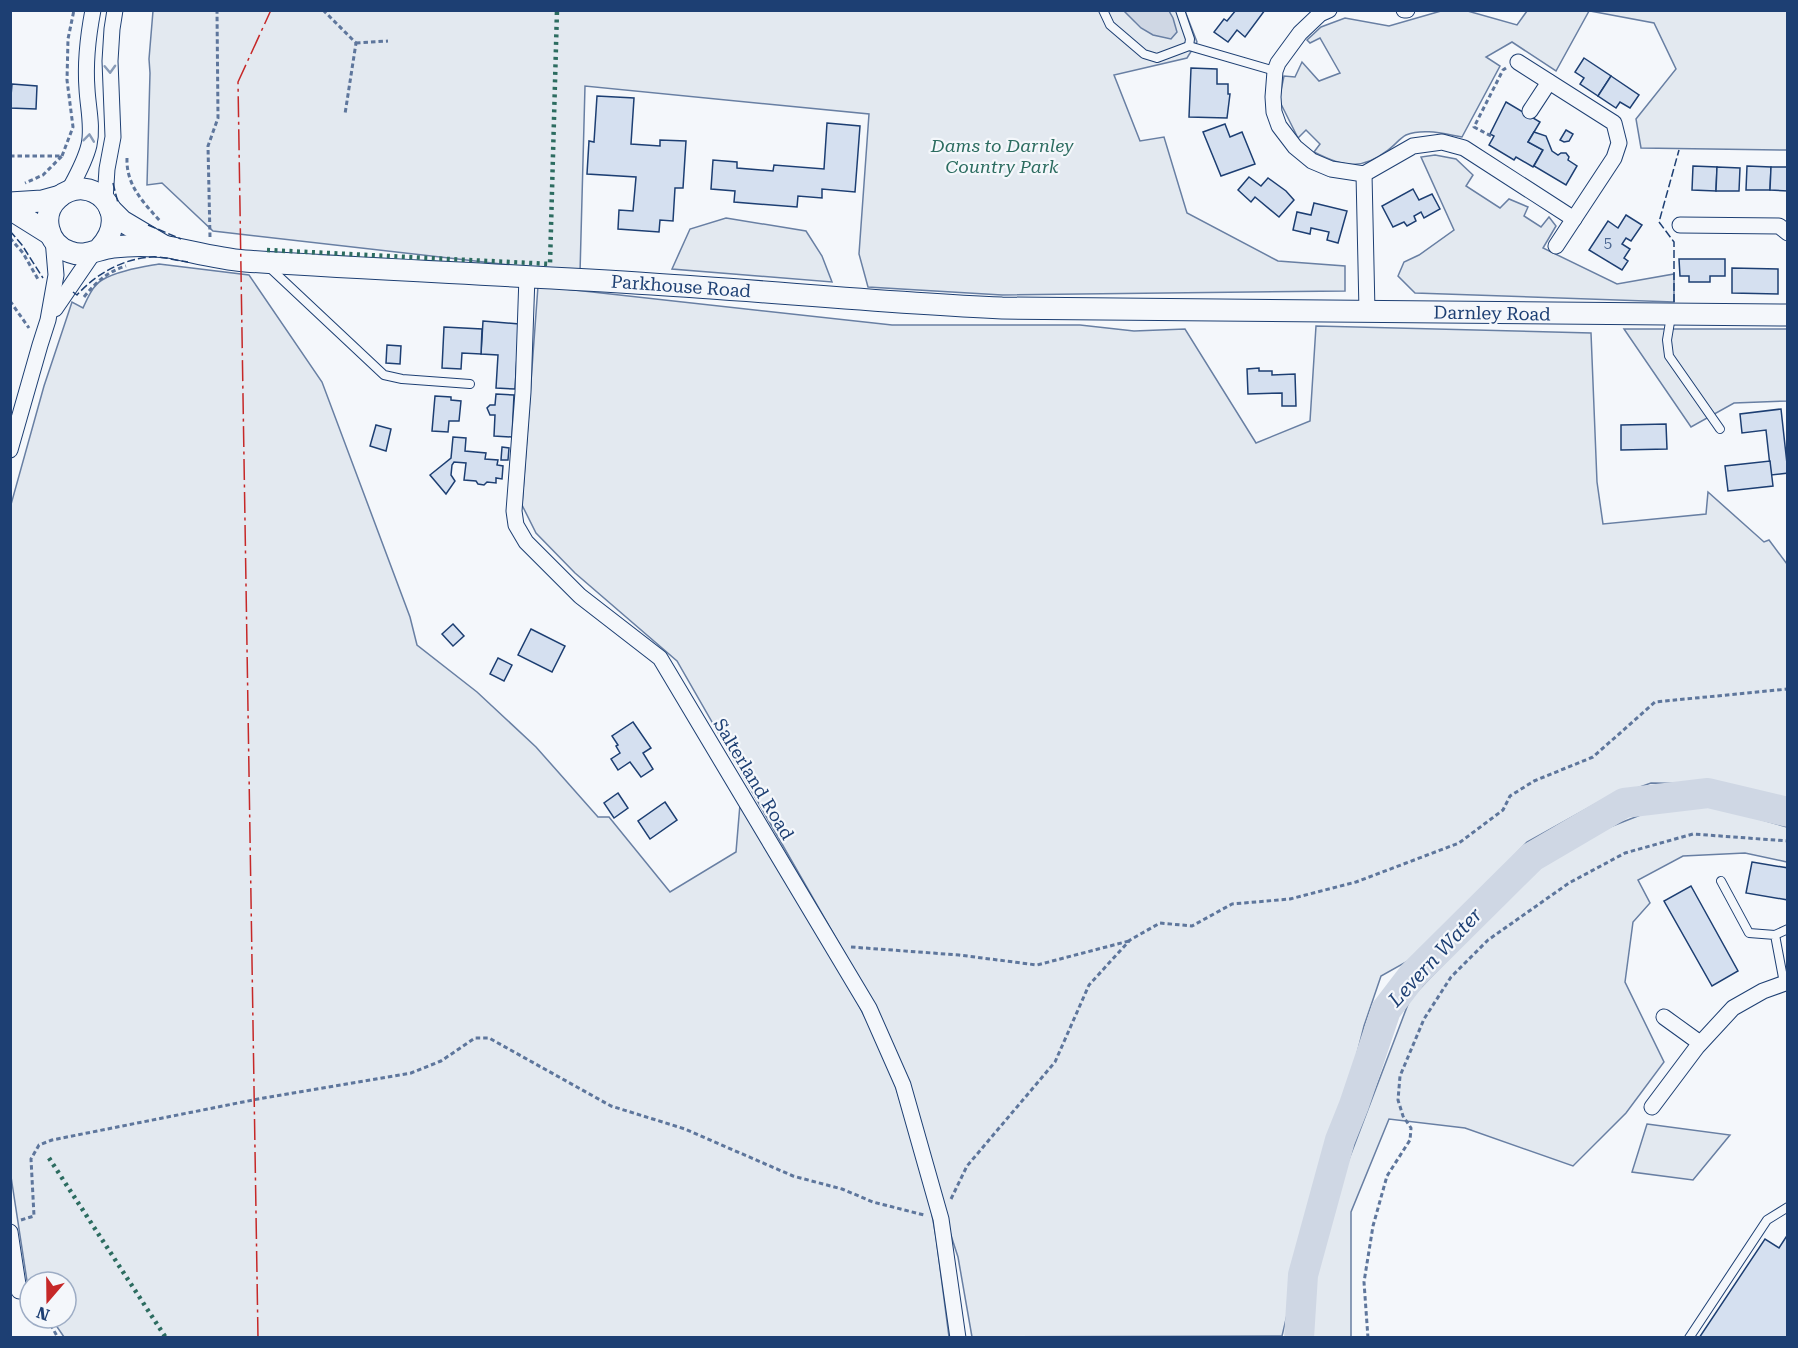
<svg xmlns="http://www.w3.org/2000/svg" width="1798" height="1348" font-family="'Roboto Serif',serif">
	<rect width="100%" height="100%" fill="#f4f7fb"/>
	<g fill="#e3e9f0" stroke="#687fa3" stroke-width="1.5">
		<path d="M 1464,10 L 1517,25 L 1527,11 L 1589,11 L 1556,71 L 1512,42 L 1486,57 L 1500,66 L 1462,137 C 1444,134 1424,128 1406,135 C 1400,138 1394,146 1388,150 C 1361,171 1343,167 1314,152 L 1320,144 L 1306,130 L 1298,138 L 1279,100 L 1284,76 L 1295,77 L 1302,62 L 1319,81 L 1340,73 L 1320,38 L 1310,43 L 1307,40 L 1321,27 L 1345,18 L 1389,26 L 1441,11 Z"/>
		<polygon points="153,11 1185,11 1197,42 1187,58 1114,75 1140,141 1164,137 1187,213 1278,261 1345,266 1345,291 1002,295 868,287 859,254 869,114 585,86 580,273 213,231 162,183 147,185 150,73 149,59"/>
		<polygon points="1590,11 1787,11 1787,150 1641,148 1636,119 1676,69 1654,23"/>
		<polygon points="1435,155 1456,159 1473,175 1466,186 1500,208 1509,199 1528,207 1524,216 1541,227 1549,217 1556,226 1543,248 1617,284 1674,274 1674,302 1415,293 1398,276 1404,262 1419,255 1454,230 1421,157"/>
		<polygon points="726,218 806,231 822,256 832,282 672,269 690,229"/>
		<path d="M 159,264 L 249,275 L 322,382 L 410,617 L 417,645 L 477,692 L 536,747 L 598,817 L 609,817 L 670,892 L 736,852 L 740,804 L 837,964 L 887,1059 L 927,1187 L 936,1237 L 949,1337 L 64,1337 L 51,1318 L 66,1318 L 66,1282 L 30,1282 L 29,1294 L 10,1170 L 10,508 L 44,386 L 72,302 L 83,308 C 87,299 93,285 102,280 C 116,271 143,267 159,264 Z"/>
		<polygon points="538,286 892,325 1080,325 1134,331 1185,329 1256,443 1310,421 1316,326 1591,333 1597,482 1603,524 1706,514 1708,492 1764,542 1769,540 1787,564 1787,807 1714,784 1651,783 1601,801 1527,842 1424,952 1381,976 1364,1026 1341,1117 1320,1177 1282,1336 972,1337 958,1257 879,1013 677,661 575,573 536,533 522,505"/>
		<polygon points="1624,329 1787,329 1787,401 1734,403 1691,427"/>
		<polygon points="1707,804 1787,827 1787,862 1745,853 1683,856 1638,880 1650,903 1633,922 1625,982 1664,1062 1626,1113 1573,1166 1465,1128 1389,1119 1351,1212 1351,1337 1309,1337 1313,1288 1338,1188 1410,999 1541,862 1582,838 1653,810"/>
		<polygon points="1647,1124 1730,1135 1693,1180 1632,1172"/>
	</g>
	<polygon fill="#cfd7e4" stroke="#687fa3" stroke-width="1.5" points="1124,11 1169,11 1173,18 1177,32 1171,39 1153,35 1141,28"/>
	<g fill="none" stroke-linecap="round" stroke-linejoin="round">
		<polyline stroke="#cfd7e4" stroke-width="30" points="1299,1338 1303,1275 1340,1140 1354,1105 1386,1010 1412,976 1532,857 1624,803 1708,793 1788,812"/>
	</g>
	<g fill="#d5e0f0" stroke="#1d3f73" stroke-width="1.5">
		<polygon points="1236,10 1265,10 1245,37 1237,30 1228,42 1214,32 1224,19 1227,21"/>
		<polygon points="1584,58 1611,76 1598,96 1580,84 1584,78 1575,72"/>
		<polygon points="1191,68 1217,69 1217,84 1228,84 1228,94 1230,94 1227,118 1189,117"/>
		<polygon points="1611,76 1639,95 1630,108 1620,102 1616,108 1598,96"/>
		<polygon points="12,84 37,86 36,109 10,108"/>
		<polygon points="597,96 634,98 631,144 660,146 660,140 686,141 683,188 675,188 673,221 660,220 659,232 618,229 619,210 633,211 636,177 587,174 589,141 594,142"/>
		<polygon points="1506,102 1540,122 1528,142 1543,150 1533,167 1516,157 1514,160 1489,145 1494,136 1490,134"/>
		<polygon points="827,123 860,126 855,192 822,189 822,198 798,196 797,207 734,202 735,191 711,189 713,160 737,162 737,168 773,171 774,165 824,169"/>
		<polygon points="1225,124 1230,137 1242,132 1255,164 1221,176 1203,132"/>
		<polygon points="1566,130 1573,134 1569,141 1564,142 1560,140"/>
		<polygon points="1534,132 1546,136 1552,151 1558,155 1561,153 1566,153 1569,157 1568,160 1577,166 1566,185 1534,166 1543,150 1528,142"/>
		<polygon points="1693,166 1717,167 1716,191 1692,190"/>
		<polygon points="1747,166 1771,167 1770,190 1746,190"/>
		<polygon points="1717,167 1740,168 1739,191 1716,191"/>
		<polygon points="1771,167 1788,167 1788,191 1770,190"/>
		<polygon points="1249,177 1261,186 1268,178 1286,191 1294,200 1279,217 1255,197 1251,202 1238,190"/>
		<polygon points="1413,189 1419,200 1432,194 1440,209 1424,218 1421,212 1414,216 1416,221 1407,226 1404,222 1393,227 1382,206"/>
		<polygon points="1314,203 1347,211 1338,243 1327,240 1329,232 1311,228 1310,234 1293,230 1297,212 1311,215"/>
		<polygon points="1626,215 1642,225 1631,241 1626,238 1622,244 1630,249 1624,258 1628,261 1622,270 1589,250 1608,221 1618,228"/>
		<polygon points="1679,259 1725,259 1725,276 1710,276 1710,282 1689,282 1689,276 1680,276"/>
		<polygon points="1732,268 1778,269 1778,294 1732,293"/>
		<polygon points="483,321 519,324 515,389 496,388 498,355 481,354"/>
		<polygon points="444,327 482,329 481,354 462,353 461,369 442,368"/>
		<polygon points="387,345 401,346 400,364 386,363"/>
		<polygon points="1259,368 1259,371 1272,371 1272,375 1295,374 1296,406 1282,406 1282,393 1248,394 1247,369"/>
		<polygon points="496,394 514,395 512,437 494,436 495,415 490,415 487,408 490,405 495,405"/>
		<polygon points="435,396 451,397 451,400 461,401 459,421 449,421 448,432 432,431"/>
		<polygon points="1781,409 1788,473 1771,475 1766,430 1742,433 1740,414"/>
		<polygon points="1666,424 1667,449 1621,450 1621,425"/>
		<polygon points="376,425 391,429 386,451 370,446"/>
		<polygon points="453,437 466,438 465,451 486,453 485,459 498,460 497,465 503,466 502,479 496,478 496,483 487,482 484,485 478,484 476,481 464,480 466,463 454,462 452,465 451,475 455,481 446,494 430,475 451,458"/>
		<polygon points="502,447 509,448 508,460 501,460"/>
		<polygon points="1770,461 1773,486 1728,491 1725,466"/>
		<polygon points="453,624 464,636 453,646 442,634"/>
		<polygon points="531,629 565,646 552,672 518,655"/>
		<polygon points="498,658 512,665 504,681 490,674"/>
		<polygon points="633,722 651,748 643,753 653,769 641,777 630,762 618,770 611,759 620,753 616,746 618,745 612,736"/>
		<polygon points="618,793 628,808 614,818 604,803"/>
		<polygon points="665,802 677,820 650,839 638,821"/>
		<polygon points="1752,862 1788,868 1788,900 1746,893"/>
		<polygon points="1691,886 1738,971 1712,986 1664,901"/>
		<polygon points="1788,1234 1788,1338 1699,1338 1765,1239 1779,1248"/>
	</g>
	<g fill="none" stroke-linecap="round" stroke-linejoin="round">
		<defs>
			<g id="lane">
				<polyline points="1103,10 1110,25 1144,54 1157,58 1189,46 1275,71"/>
				<polyline points="1180,10 1190,39 1189,46"/>
				<polyline points="270,268 384,375 402,379 470,384"/>
				<polyline points="1671,316 1667,340 1669,356 1720,429"/>
				<polyline points="1721,881 1749,933 1775,935 1784,983"/>
				<polyline points="1775,935 1788,929"/>
				<polyline points="1689,1338 1767,1220 1788,1207"/>
			</g>
			<g id="street">
				<polyline points="1329,10 1320,14 1300,33 1278,63 1275,71 1273,97 1274,112 1279,126 1295,147 1312,161 1331,169 1364,174 1413,146 1442,142 1464,148 1574,219"/>
				<polyline points="1404,10 1407,10"/>
				<polyline points="1518,62 1614,123 1619,143 1614,158 1556,246"/>
				<polyline points="1530,111 1549,82"/>
				<polyline points="1364,174 1367,311"/>
				<path d="M 68,192 C 76,177 85,162 89,145 C 93,127 88,108 87,89 C 85,63 88,36 93,10"/>
				<polyline points="105,200 107,169 113,137 110,61 112,29 115,10"/>
				<polyline points="1680,225 1779,226 1788,233"/>
				<polyline points="527,276 523,392 514,511 516,525 526,542 580,596 660,658 869,1008 903,1085 941,1219 958,1338"/>
				<polyline points="55,309 94,252"/>
				<polyline points="10,450 40,345 48,320 56,275 53,239"/>
				<polyline points="1664,1017 1700,1043"/>
				<polyline points="1652,1107 1697,1047 1733,1008 1763,991 1788,982"/>
				<polyline points="10,1232 19,1291"/>
			</g>
			<g id="secondary">
				<polyline points="10,203 42,201 60,196"/>
				<polyline points="10,209 50,234"/>
				<polyline points="110,209 122,221 164,246"/>
				<path d="M 100,248 C 134,212 90,170 58,198 C 40,214 47,245 70,252 C 85,258 97,249 113,247 C 130,245 151,245 168,247 C 194,252 219,259 245,261 C 380,270 516,275 652,284 C 768,291 885,303 1002,308 L 1788,315"/>
			</g>
		</defs>
		<use href="#lane" stroke="#1d3f73" stroke-width="10"/>
		<use href="#street" stroke="#1d3f73" stroke-width="17"/>
		<use href="#secondary" stroke="#1d3f73" stroke-width="23"/>
		<g stroke="#5e769c" stroke-width="3" stroke-dasharray="4.5 3" stroke-linecap="butt">
			<polyline points="323,10 356,43 345,114"/>
			<polyline points="356,43 388,41"/>
			<polyline points="1491,136 1474,127 1503,70 1506,68"/>
			<polyline points="10,156 62,156 43,175 25,183"/>
			<polyline points="62,156 73,127 67,80 68,39 74,10"/>
			<path d="M 127,158 C 126,185 143,202 160,221"/>
			<polyline points="210,237 208,146 218,118 217,10"/>
			<polyline points="10,238 23,253 39,281"/>
			<path d="M 84,297 C 97,281 107,272 126,266"/>
			<polyline points="10,301 29,328"/>
			<polyline points="851,947 959,955 1037,965 1129,941"/>
			<polyline points="951,1199 967,1166 1055,1062 1089,985 1130,940 1160,923 1192,926 1232,904 1290,899 1356,882 1459,843 1503,810 1510,796 1534,781 1593,757 1655,702 1788,689"/>
			<polyline points="21,1220 34,1216 31,1159 39,1145 52,1140 258,1099 411,1073 441,1061 475,1038 489,1038 611,1106 685,1129 793,1176 842,1189 873,1202 924,1215"/>
			<polyline points="47,1318 58,1338"/>
			<polyline points="1368,1338 1364,1282 1373,1226 1387,1176 1410,1140 1411,1128 1403,1116 1398,1100 1400,1076 1424,1019 1451,977 1488,940 1569,883 1625,853 1693,834 1788,841"/>
		</g>
		<use href="#lane" stroke="#f4f7fb" stroke-width="8"/>
		<use href="#street" stroke="#f4f7fb" stroke-width="15"/>
		<use href="#secondary" stroke="#f4f7fb" stroke-width="21"/>
		<g stroke="#2c6c60" stroke-width="4.5" stroke-dasharray="3 4.5" stroke-linecap="butt">
			<polyline points="267,250 550,264 557,10"/>
			<polyline points="49,1158 166,1338"/>
		</g>
		<g stroke="#1d3f73" stroke-width="1.5" stroke-dasharray="8 3" stroke-linecap="butt">
			<polyline points="113,183 118,203"/>
			<polyline points="148,225 181,239"/>
			<polyline points="10,231 22,245 43,278"/>
			<path d="M 73,292 L 77,295 C 96,274 122,259 151,257 C 163,256 177,261 188,262"/>
			<polyline points="1674,302 1674,242 1659,222 1679,150"/>
		</g>
		<polyline stroke="#c62828" stroke-width="1.5" stroke-dasharray="21 4.5 3 4.5" stroke-linecap="butt" points="258,1338 238,82 271,10"/>
	</g>
	<defs><path id="oneway-chevron" d="M-2-3.5L2.5 0L-2 3.5" fill="none" stroke-width="1.6" stroke-linecap="round" stroke-linejoin="round" transform="scale(1.5)"/></defs>
	<g stroke="#889bb7">
		<use href="#oneway-chevron" transform="translate(110 69) rotate(88)"/>
		<use href="#oneway-chevron" transform="translate(89 138) rotate(-83)"/>
	</g>
	<g text-anchor="middle" dominant-baseline="central" stroke-width="4.5" stroke-linejoin="round" paint-order="stroke">
		<g font-size="15" fill="#4b6792">
			<text x="1608" y="243">5</text>
		</g>
		<g font-size="18" font-style="italic" fill="#2c6c60" stroke="#f4f7fb">
			<text x="1002" y="145">Dams to Darnley<tspan x="1002" dy="21">Country Park</tspan></text>
		</g>
		<g font-size="18" fill="#1d3f73" stroke="#f4f7fb">
			<text transform="translate(681 286) rotate(4)">Parkhouse Road</text>
			<text transform="translate(1492 313) rotate(1)">Darnley Road</text>
			<text transform="translate(754 779) rotate(59)">Salterland Road</text>
		</g>
		<g font-size="20" font-style="italic" fill="#1d3f73" stroke="#f4f7fb">
			<text transform="translate(1435 957) rotate(-47)">Levern Water</text>
		</g>
	</g>
	<rect width="1798" height="1348" fill="none" stroke="#1d3f73" stroke-width="24"/>
	<g transform="translate(48 1300) rotate(200)"><circle r="28" fill="#f4f7fb" stroke="#9eadc5" stroke-width="1.5"/>
	<path d="M0-4.5L10 22L0 15L-10 22Z" fill="#c62828"/>
	<text y="-9" font-size="16" font-weight="bold" text-anchor="middle" fill="#1d3f73">N</text>
	</g>
</svg>
